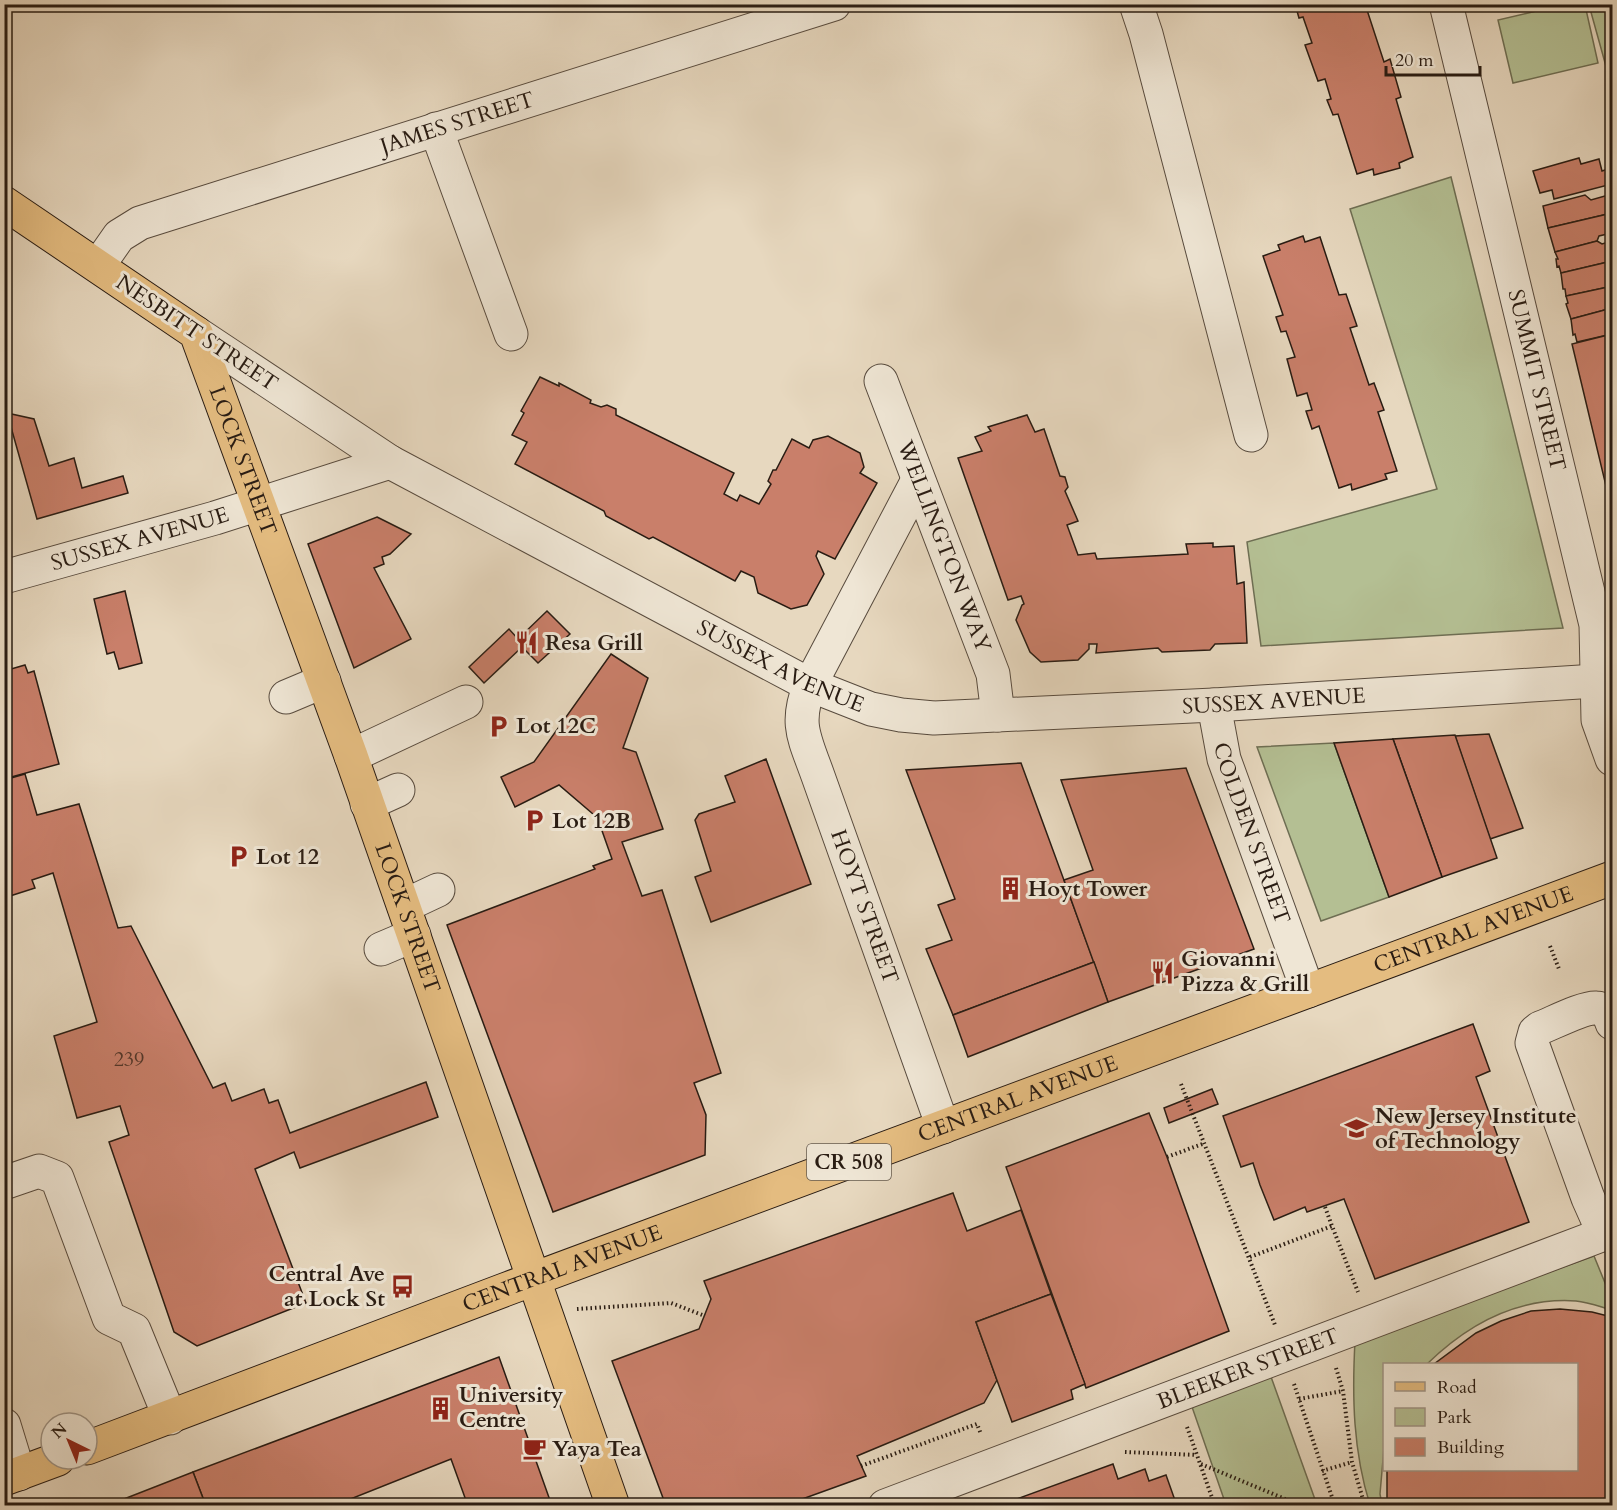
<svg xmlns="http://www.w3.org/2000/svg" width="1617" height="1510" font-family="Cardo,serif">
	<rect width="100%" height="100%" fill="#e7d8bf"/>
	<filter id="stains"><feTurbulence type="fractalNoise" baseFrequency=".00333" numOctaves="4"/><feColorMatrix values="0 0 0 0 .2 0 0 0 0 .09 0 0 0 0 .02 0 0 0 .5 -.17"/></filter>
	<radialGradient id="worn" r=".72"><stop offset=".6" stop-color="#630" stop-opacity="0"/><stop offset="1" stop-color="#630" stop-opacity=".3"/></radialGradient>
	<g fill="#b4bf93" stroke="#6e6e53" stroke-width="1.5">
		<polygon points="1562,5 1585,5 1598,63 1513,83 1498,20"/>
		<polygon points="1589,5 1612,5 1612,88"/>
		<polygon points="1451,177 1563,628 1261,646 1247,542 1437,489 1350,209"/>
		<polygon points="1334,743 1389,897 1321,921 1257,747"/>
		<path d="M 1594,1256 L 1612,1300 L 1612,1310 C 1601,1307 1588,1302 1576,1301 C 1517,1297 1468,1324 1427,1364 L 1384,1364 L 1384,1448 L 1380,1494 L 1382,1505 L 1370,1505 C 1353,1451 1352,1397 1355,1341 Z"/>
		<polygon points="1270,1374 1317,1505 1226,1505 1191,1404"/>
	</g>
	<g fill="#c97f6a" stroke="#291c13" stroke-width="1.5">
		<polygon points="1295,4 1372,4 1374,8 1367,10 1384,62 1390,59 1401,97 1396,99 1413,157 1399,163 1400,168 1374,175 1373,169 1357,174 1338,114 1333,115 1327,100 1331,99 1325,79 1318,81 1305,45 1312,43 1303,17 1299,18"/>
		<polygon points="1579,158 1581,164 1599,159 1602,171 1611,168 1612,184 1554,199 1552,190 1540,193 1533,171"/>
		<polygon points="1612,194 1612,213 1548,228 1543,206 1585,195 1591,200"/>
		<polygon points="1612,213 1612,233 1599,236 1597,241 1555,252 1548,228"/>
		<polygon points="1303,236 1305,242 1320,237 1339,295 1346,294 1357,326 1350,328 1369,385 1374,383 1384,410 1378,412 1397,471 1385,474 1387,479 1352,490 1351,484 1339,488 1319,426 1312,429 1306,411 1312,410 1307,393 1297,396 1287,359 1295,357 1286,331 1281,332 1276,317 1283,315 1263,256 1280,250 1278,245"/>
		<polygon points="1597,241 1602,244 1612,241 1612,261 1561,273 1559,266 1557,267 1556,259 1558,259 1555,252"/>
		<polygon points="1612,261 1612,282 1610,283 1608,287 1566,296 1565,289 1563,289 1561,273"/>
		<polygon points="1608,287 1612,289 1612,308 1571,319 1566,304 1568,303 1566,296"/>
		<polygon points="1612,308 1612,334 1577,342 1575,334 1573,335 1571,319"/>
		<polygon points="1612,334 1612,511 1572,344"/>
		<polygon points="540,377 559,386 559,383 591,400 590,403 601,407 607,405 616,409 616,415 734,473 724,494 737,501 740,495 759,504 771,484 768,481 773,470 776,470 792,439 809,448 813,440 828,436 860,453 864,467 860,473 877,483 835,559 818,551 816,556 824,574 807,605 791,609 758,593 754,577 741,571 735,581 653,537 649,539 606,516 604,511 515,464 527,442 512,435 524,413 521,411"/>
		<polygon points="7,413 34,419 49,466 74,458 82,488 123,476 128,493 37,519"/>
		<polygon points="1027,415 1035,432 1044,429 1060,476 1065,477 1068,487 1065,491 1078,521 1067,525 1078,555 1095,553 1097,559 1188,554 1186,544 1213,543 1213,547 1234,546 1237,584 1244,582 1247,643 1215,644 1210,650 1162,652 1158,648 1096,653 1097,644 1089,644 1089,649 1078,660 1041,662 1030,652 1016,620 1022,605 1024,604 1021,596 1008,600 958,458 982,451 975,437 991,431 988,427"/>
		<polygon points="377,517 411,534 390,554 382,557 384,564 374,568 411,639 354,668 308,544"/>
		<polygon points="125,591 142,663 119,669 114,652 107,654 94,599"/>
		<polygon points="547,611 570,634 538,663 522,647 484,683 469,667 509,629 518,639"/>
		<polygon points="611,654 648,678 623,748 636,752 663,829 622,842 642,896 662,890 721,1073 694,1083 706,1115 705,1155 553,1212 447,925 595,869 593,866 612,859 600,825 600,820 559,785 515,807 501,777 534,762"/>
		<polygon points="25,665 28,673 34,671 59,764 4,779 4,671"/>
		<polygon points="1489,734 1523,828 1490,839 1455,736"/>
		<polygon points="1455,735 1497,858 1442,877 1393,739"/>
		<polygon points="1393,739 1442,877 1389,897 1334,743"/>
		<polygon points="766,759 811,884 711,922 695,877 711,871 695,820 699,814 735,802 725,776"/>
		<polygon points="1021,763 1094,962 953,1015 926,949 952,940 938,905 955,899 906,770"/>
		<polygon points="1186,768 1254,949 1108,1002 1064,880 1093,870 1061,780"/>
		<polygon points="25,774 37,815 79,804 118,928 131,926 213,1088 225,1083 232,1101 264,1089 269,1103 278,1100 290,1133 426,1082 438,1117 300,1168 294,1152 255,1169 306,1303 197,1346 174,1332 109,1142 129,1135 120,1106 77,1118 54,1036 97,1022 53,873 32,880 35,888 10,896 8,887 4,888 4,780"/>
		<polygon points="1094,962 1108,1002 968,1057 953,1015"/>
		<polygon points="1473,1024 1490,1071 1476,1077 1529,1222 1375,1279 1344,1199 1307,1212 1305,1207 1274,1220 1260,1185 1253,1163 1241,1167 1223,1116"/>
		<polygon points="1212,1089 1218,1104 1169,1123 1164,1108"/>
		<polygon points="1149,1113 1167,1157 1229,1331 1086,1388 1006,1167"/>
		<polygon points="953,1193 967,1231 1021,1210 1051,1294 976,1322 997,1380 984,1403 857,1456 866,1476 783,1506 666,1506 612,1361 699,1329 711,1299 704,1281"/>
		<polygon points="1051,1294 1085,1384 1071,1390 1073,1399 1012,1422 976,1322"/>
		<polygon points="1560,1309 1592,1312 1612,1317 1612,1506 1387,1506 1387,1470 1576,1470 1576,1364 1434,1364 1476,1333 1501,1321 1531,1311"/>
		<polygon points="499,1357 552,1506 468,1506 451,1459 333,1506 206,1506 193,1472"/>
		<polygon points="1113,1464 1118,1479 1145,1469 1149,1481 1166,1475 1177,1506 1013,1506 1011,1501"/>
		<polygon points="193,1472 206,1506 106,1506"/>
	</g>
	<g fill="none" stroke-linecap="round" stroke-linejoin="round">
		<defs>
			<g id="minor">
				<polyline points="1136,4 1146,34 1251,435"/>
				<path id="s1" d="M 1446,4 L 1596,625 L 1598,720 L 1612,759"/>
				<polyline points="436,129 511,334"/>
				<path id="s2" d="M 98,266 L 119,236 L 140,223 L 834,4"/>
				<path id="s3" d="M 196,333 L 390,462 L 810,685 L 871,709 L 901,715 L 934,718 L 1214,705 L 1612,680"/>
				<path id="s4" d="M 881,381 L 993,674 L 998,715"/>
				<path id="s5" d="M 918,480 L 810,685 C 794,724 805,739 818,776 L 943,1127"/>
				<path id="s6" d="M 4,577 L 215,518 L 390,462"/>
				<polyline points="286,697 324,681"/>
				<path id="s7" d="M 1214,705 L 1224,759 L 1308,991"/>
				<polyline points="351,756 466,702"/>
				<polyline points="367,804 398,790"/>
				<polyline points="404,906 438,890"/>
				<polyline points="381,949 414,935"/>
				<polyline points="4,1183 39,1171 57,1178 109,1318 134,1330 170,1418"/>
				<path d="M 1604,1234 L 1588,1198 L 1532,1043 L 1535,1032 L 1540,1028 C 1553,1023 1584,1007 1596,1008 C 1605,1008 1610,1016 1612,1023"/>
				<polyline points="4,1425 19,1474"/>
				<path id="s8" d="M 885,1506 L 1612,1231"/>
			</g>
			<g id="major">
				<path id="s9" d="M 4,203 L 196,333 L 351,756 L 613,1506"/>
				<path id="s10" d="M 87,1448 L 504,1290 L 1612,878"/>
				<polyline points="4,1479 58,1459"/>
			</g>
		</defs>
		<use href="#minor" stroke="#584b3e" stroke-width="35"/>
		<use href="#major" stroke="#291c13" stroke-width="35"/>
		<g stroke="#291c13" stroke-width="4" stroke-dasharray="1.5 3" stroke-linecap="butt">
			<polyline points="1550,946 1559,969"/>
			<polyline points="1181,1084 1275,1325"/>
			<polyline points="1167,1157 1205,1143"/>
			<polyline points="1325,1207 1332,1226"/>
			<polyline points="1250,1257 1332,1226 1358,1292"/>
			<polyline points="577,1309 671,1303 705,1316"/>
			<polyline points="1336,1368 1343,1391 1352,1462 1365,1506"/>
			<polyline points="1294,1384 1335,1506"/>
			<polyline points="1299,1399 1343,1391"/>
			<polyline points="1187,1427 1215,1506"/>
			<polyline points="1125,1452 1197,1455"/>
			<polyline points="1201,1464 1302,1506"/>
			<polyline points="861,1466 977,1424 981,1434"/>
			<polyline points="1322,1471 1352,1462"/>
		</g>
		<use href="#minor" stroke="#efe6d5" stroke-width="33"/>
		<use href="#major" stroke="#e4bc80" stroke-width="33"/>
	</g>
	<defs>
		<symbol id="restaurant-bare" viewBox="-9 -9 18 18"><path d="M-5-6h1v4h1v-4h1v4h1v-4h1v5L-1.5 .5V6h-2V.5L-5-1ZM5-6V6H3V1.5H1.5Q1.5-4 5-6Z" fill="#8f2418" stroke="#efe6d5" stroke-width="2.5" paint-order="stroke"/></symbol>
		<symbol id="parking-bare" viewBox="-9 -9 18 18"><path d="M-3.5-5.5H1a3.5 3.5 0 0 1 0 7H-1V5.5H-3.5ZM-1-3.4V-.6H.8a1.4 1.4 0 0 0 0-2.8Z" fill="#8f2418" stroke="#efe6d5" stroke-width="2.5" paint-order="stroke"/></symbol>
		<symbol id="building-bare" viewBox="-9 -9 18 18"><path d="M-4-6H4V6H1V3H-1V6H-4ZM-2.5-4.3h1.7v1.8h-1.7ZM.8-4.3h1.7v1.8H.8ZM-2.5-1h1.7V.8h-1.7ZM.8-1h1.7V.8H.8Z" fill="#8f2418" stroke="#efe6d5" stroke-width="2.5" paint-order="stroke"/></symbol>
		<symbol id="university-bare" viewBox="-9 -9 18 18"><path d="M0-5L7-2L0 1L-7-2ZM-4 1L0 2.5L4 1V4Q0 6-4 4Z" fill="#8f2418" stroke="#efe6d5" stroke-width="2.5" paint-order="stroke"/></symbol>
		<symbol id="bus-bare" viewBox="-9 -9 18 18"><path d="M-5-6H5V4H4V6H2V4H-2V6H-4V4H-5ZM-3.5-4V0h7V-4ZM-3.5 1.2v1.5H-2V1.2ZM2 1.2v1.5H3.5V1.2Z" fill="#8f2418" stroke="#efe6d5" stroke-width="2.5" paint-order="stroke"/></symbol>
		<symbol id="cafe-bare" viewBox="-9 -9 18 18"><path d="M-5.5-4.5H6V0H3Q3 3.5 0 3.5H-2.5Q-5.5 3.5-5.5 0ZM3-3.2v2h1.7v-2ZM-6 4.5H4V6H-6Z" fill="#8f2418" stroke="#efe6d5" stroke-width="2.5" paint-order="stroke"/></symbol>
	</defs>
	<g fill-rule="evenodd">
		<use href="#restaurant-bare" x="510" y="626" width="33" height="33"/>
		<use href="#parking-bare" x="482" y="710" width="33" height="33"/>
		<use href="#parking-bare" x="518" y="804" width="33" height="33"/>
		<use href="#parking-bare" x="222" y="840" width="33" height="33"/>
		<use href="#building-bare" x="994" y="872" width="33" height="33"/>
		<use href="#restaurant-bare" x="1146" y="956" width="33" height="33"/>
		<use href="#university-bare" x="1340" y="1112" width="33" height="33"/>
		<use href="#bus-bare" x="386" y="1270" width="33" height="33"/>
		<use href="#building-bare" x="424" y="1392" width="33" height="33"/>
		<use href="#cafe-bare" x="518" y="1432" width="33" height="33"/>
	</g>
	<g text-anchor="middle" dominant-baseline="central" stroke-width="6" stroke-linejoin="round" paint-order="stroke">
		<g font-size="20" fill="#513529">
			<text x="129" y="1059">239</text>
		</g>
		<rect fill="#efe6d5" stroke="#64594d" stroke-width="1.5" x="807" y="1144" width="84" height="36" rx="4.5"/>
		<g font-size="21" font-weight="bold" fill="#291c13">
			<text x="849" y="1162">CR 508</text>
		</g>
		<g font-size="22" fill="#291c13" stroke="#efe6d5">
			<text stroke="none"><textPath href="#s2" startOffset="394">JAMES STREET</textPath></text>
			<text transform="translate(197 333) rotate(34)">NESBITT STREET</text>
			<text stroke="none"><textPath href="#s1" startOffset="387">SUMMIT STREET</textPath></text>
			<text stroke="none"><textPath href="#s9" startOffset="368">LOCK STREET</textPath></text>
			<text stroke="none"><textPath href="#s6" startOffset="141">SUSSEX AVENUE</textPath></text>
			<text stroke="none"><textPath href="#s4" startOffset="177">WELLINGTON WAY</textPath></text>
			<text stroke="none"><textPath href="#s3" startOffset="674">SUSSEX AVENUE</textPath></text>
			<text stroke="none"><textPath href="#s3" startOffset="1178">SUSSEX AVENUE</textPath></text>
			<text stroke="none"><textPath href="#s7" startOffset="134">COLDEN STREET</textPath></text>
			<text stroke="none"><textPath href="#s5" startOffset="465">HOYT STREET</textPath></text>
			<text stroke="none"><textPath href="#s9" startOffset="854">LOCK STREET</textPath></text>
			<text stroke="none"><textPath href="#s10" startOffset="1480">CENTRAL AVENUE</textPath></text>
			<text stroke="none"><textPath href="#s10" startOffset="994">CENTRAL AVENUE</textPath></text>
			<text stroke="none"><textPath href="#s10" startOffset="508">CENTRAL AVENUE</textPath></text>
			<text stroke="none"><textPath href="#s8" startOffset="388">BLEEKER STREET</textPath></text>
		</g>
		<g font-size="22" font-weight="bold" fill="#291c13" stroke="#efe6d5" text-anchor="start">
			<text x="545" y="643">Resa Grill</text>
			<text x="516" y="726">Lot 12C</text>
			<text x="552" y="821">Lot 12B</text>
			<text x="256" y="857">Lot 12</text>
			<text x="1028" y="889">Hoyt Tower</text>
			<text x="1181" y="959">Giovanni<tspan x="1181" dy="25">Pizza &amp; Grill</tspan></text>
			<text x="1375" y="1116">New Jersey Institute<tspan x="1375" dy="25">of Technology</tspan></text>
			<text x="385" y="1274" text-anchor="end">Central Ave<tspan x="385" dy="25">at Lock St</tspan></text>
			<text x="459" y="1395">University<tspan x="459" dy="25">Centre</tspan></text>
			<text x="552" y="1449">Yaya Tea</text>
		</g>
	</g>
	<rect width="1617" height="1510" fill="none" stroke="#e7d8bf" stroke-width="24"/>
	<rect x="6" y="6" width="1605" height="1498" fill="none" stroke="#291c13" stroke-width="3"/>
	<rect x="12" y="12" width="1593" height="1486" fill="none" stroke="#291c13" stroke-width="1.5"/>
	<rect x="1383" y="1363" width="195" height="108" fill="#efe6d5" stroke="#a09587" stroke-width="1.5"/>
	<rect x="1395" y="1382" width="30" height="9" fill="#e4bc80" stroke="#a09587" stroke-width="1.5"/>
	<text x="1437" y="1393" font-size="18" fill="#291c13">Road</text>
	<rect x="1395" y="1408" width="30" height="18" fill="#b4bf93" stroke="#a09587" stroke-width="1.5"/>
	<text x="1437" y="1423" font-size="18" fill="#291c13">Park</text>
	<rect x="1395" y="1438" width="30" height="18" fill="#c97f6a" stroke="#a09587" stroke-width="1.5"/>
	<text x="1437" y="1453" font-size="18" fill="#291c13">Building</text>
	<g transform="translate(69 1441) rotate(317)"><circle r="28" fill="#efe6d5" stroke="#a09587" stroke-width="1.5"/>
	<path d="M0-4.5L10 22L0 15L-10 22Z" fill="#8f2418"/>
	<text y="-9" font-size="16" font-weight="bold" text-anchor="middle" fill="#291c13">N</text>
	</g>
	<path d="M1386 66v9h94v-9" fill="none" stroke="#291c13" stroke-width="3"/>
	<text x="1395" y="66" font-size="18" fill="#291c13" stroke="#efe6d5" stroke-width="4.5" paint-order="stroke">20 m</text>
	<rect width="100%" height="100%" filter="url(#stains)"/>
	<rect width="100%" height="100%" fill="url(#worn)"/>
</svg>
